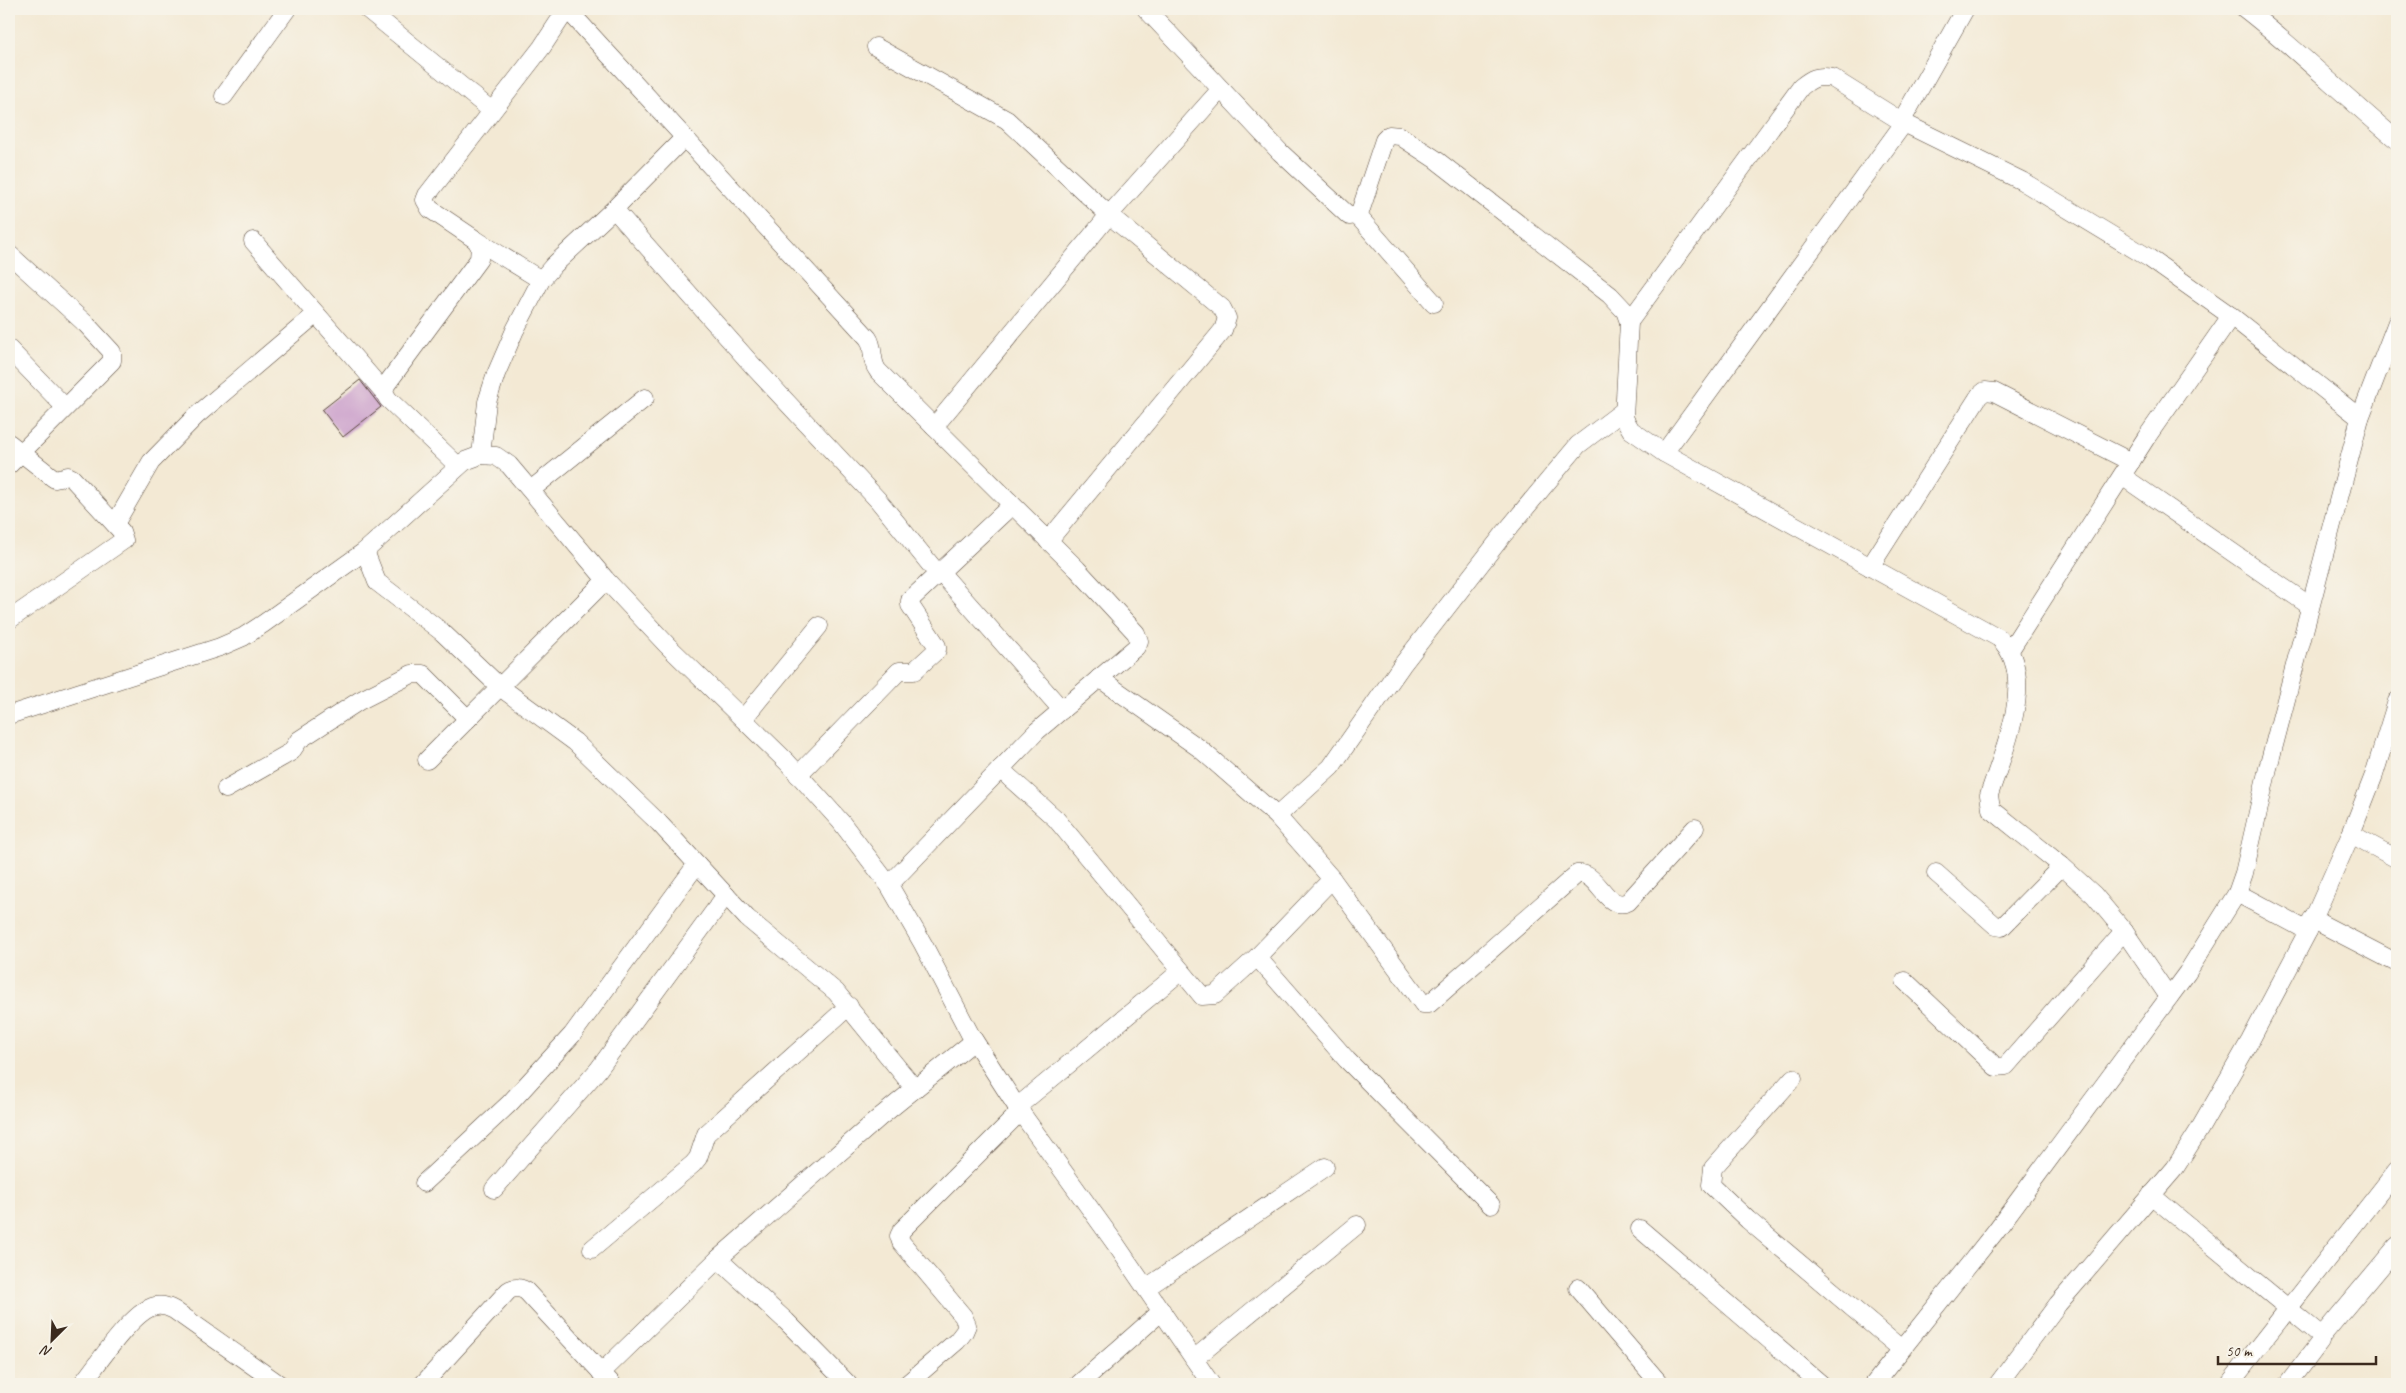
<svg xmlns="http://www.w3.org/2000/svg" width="2406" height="1393" font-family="Caveat,sans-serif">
	<rect width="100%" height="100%" fill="#f7f3e8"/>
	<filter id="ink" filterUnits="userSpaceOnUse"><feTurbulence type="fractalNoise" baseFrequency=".02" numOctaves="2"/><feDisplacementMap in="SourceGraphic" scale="10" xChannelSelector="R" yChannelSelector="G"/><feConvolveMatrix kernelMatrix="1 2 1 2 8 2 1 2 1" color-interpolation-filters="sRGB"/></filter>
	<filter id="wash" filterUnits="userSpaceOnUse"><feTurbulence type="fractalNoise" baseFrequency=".0096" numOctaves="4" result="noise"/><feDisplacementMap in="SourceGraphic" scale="20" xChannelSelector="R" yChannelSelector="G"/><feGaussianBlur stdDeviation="1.12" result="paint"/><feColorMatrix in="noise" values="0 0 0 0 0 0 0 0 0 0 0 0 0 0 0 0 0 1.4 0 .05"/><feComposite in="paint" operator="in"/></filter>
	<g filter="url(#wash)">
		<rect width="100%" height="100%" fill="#f3e9d4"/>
		<g id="blocks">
			<polygon fill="#c99cca" points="360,380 381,407 343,437 322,410"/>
		</g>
	</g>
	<g filter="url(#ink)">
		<use href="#blocks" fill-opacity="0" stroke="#574739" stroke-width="1"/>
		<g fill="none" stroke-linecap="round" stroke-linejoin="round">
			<defs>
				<g id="street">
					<polyline points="367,9 492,111"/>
					<path d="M 567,9 L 868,338 C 875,348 870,361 878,371 L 1077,569 L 1136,633 L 1139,641 L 1136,647 L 1037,731 L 889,885"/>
					<path d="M 1146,9 L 1280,152 L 1349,216 L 1357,215 L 1360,212 L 1384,140 L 1389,135 L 1400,136 L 1435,159 L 1610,295 L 1625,311 L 1629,322 L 1624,418 L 1631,430 L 1664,453 L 1999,638 C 2039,676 2003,751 1989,795 L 1991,809 L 2062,866 L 2094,895 L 2124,931 L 2169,997"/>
					<path d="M 2245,9 C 2298,50 2345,97 2397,140"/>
					<polyline points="876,47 1007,120 1109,215 1222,308 1227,318 1223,330 1048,541"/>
					<polyline points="224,96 287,9"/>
					<polyline points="1901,122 1965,9"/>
					<polyline points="614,209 753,366 878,500 938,574"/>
					<polyline points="1357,215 1434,303"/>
					<polyline points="476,240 541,280"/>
					<polyline points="253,241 384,392"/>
					<polyline points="9,254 86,324 112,352 112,361 9,465"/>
					<path d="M 1629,322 L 1801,87 C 1812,78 1818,75 1832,78 L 1904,123 L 2022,181 L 2149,258 L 2231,316 L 2360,418"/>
					<polyline points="9,349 65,407"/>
					<polyline points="934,427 1109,215 1221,89"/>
					<polyline points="9,443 52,477 55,479 68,476 72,478 121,531 124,540 9,620"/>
					<polyline points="1664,453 1904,123"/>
					<polyline points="481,455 487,402 496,374 515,330 541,280 554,265 614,209 684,138"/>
					<polyline points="458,466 388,399 384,392 386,385 479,259 480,247 476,240 430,209 425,200 427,195 542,47 567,9"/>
					<polyline points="2122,476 2310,606"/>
					<polyline points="532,489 645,398"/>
					<polyline points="115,524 151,462 196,416 316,314"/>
					<polyline points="365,551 377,582 442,632 500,687 575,742 659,823 747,918 836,992 915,1089"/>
					<polyline points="1870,567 1979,396 1985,391 1994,392 2131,462"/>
					<polyline points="940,572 1062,710"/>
					<polyline points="2010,650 2146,438 2231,316"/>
					<path d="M 1099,678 L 1199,748 L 1277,816 L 1332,879 L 1423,1004 L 1429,1004 L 1577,874 C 1599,871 1605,912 1628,902 L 1695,828"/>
					<polyline points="9,715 220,647 243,637 263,624 365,551 465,461 481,455 496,456 509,465 606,580 667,645 787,762 841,822 889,885 923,944 970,1034 1017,1107 1117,1246 1211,1384"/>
					<polyline points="743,719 819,626"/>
					<polyline points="427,760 606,580"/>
					<polyline points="1000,769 1056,819 1202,996 1215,995 1257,957 1332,879"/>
					<polyline points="798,775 899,671 914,671 937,650 937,646 910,605 910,600 1012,505"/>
					<polyline points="226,789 291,752 299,740 359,701 412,674 423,674 468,719"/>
					<polyline points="1277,816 1331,767 1402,665 1503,535 1578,445 1623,411"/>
					<polyline points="2351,834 2397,859"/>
					<polyline points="1936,873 1996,926 2002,927 2062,866"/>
					<polyline points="2237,893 2308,931"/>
					<polyline points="2312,919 2397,963"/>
					<polyline points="1257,957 1347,1060 1491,1205"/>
					<polyline points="1905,981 1996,1067 2006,1066 2124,931"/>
					<polyline points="1793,1078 1713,1168 1711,1185 1748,1220 1900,1348"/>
					<polyline points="1017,1107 1181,971"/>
					<polyline points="424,1183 510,1103 572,1035 697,864"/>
					<polyline points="494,1189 598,1070 726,895"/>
					<polyline points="2151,1195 2318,1333 2321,1337 2320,1342 2288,1384"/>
					<polyline points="1640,1229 1821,1384"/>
					<polyline points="592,1249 693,1164 698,1158 706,1134 849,1006"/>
					<polyline points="718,1259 786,1321 848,1384"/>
					<polyline points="1146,1288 1325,1167"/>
					<polyline points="1578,1288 1660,1384"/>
					<polyline points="2321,1337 2397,1246"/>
					<polyline points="1194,1359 1357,1225"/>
					<polyline points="601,1373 718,1259 880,1117 974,1041"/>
					<path d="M 82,1384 C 97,1365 131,1314 152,1307 C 160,1304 167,1306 174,1310 L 279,1384"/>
					<path d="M 423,1384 L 508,1291 C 514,1287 519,1287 526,1291 L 612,1384"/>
					<polyline points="907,1384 957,1341 964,1332 967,1325 963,1316 901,1242 899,1236 902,1230 1021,1111"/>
					<polyline points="1079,1384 1162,1311"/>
					<polyline points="1874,1384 1995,1232 2187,973 2237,893 2244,873 2268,768 2360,418 2397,322"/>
					<polyline points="1998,1384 2058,1304 2175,1168 2199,1130 2250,1041 2308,931 2351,834 2374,775 2397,701"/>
					<polyline points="2229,1384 2397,1170"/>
				</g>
			</defs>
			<use href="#street" stroke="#574739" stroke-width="19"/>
			<use href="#street" stroke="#fff" stroke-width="18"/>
		</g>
	</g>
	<rect width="2406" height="1393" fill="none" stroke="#f7f3e8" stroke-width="30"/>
	<g transform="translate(52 1340) rotate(204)" stroke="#f7f3e8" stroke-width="4" paint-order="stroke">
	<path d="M0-4L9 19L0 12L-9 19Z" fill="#3b2a1e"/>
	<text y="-8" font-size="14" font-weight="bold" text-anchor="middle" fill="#3b2a1e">N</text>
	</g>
	<path d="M2218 1356v8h158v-8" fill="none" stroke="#3b2a1e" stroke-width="2.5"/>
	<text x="2226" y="1356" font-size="15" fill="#3b2a1e" stroke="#f7f3e8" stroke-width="4" paint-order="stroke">50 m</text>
</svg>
